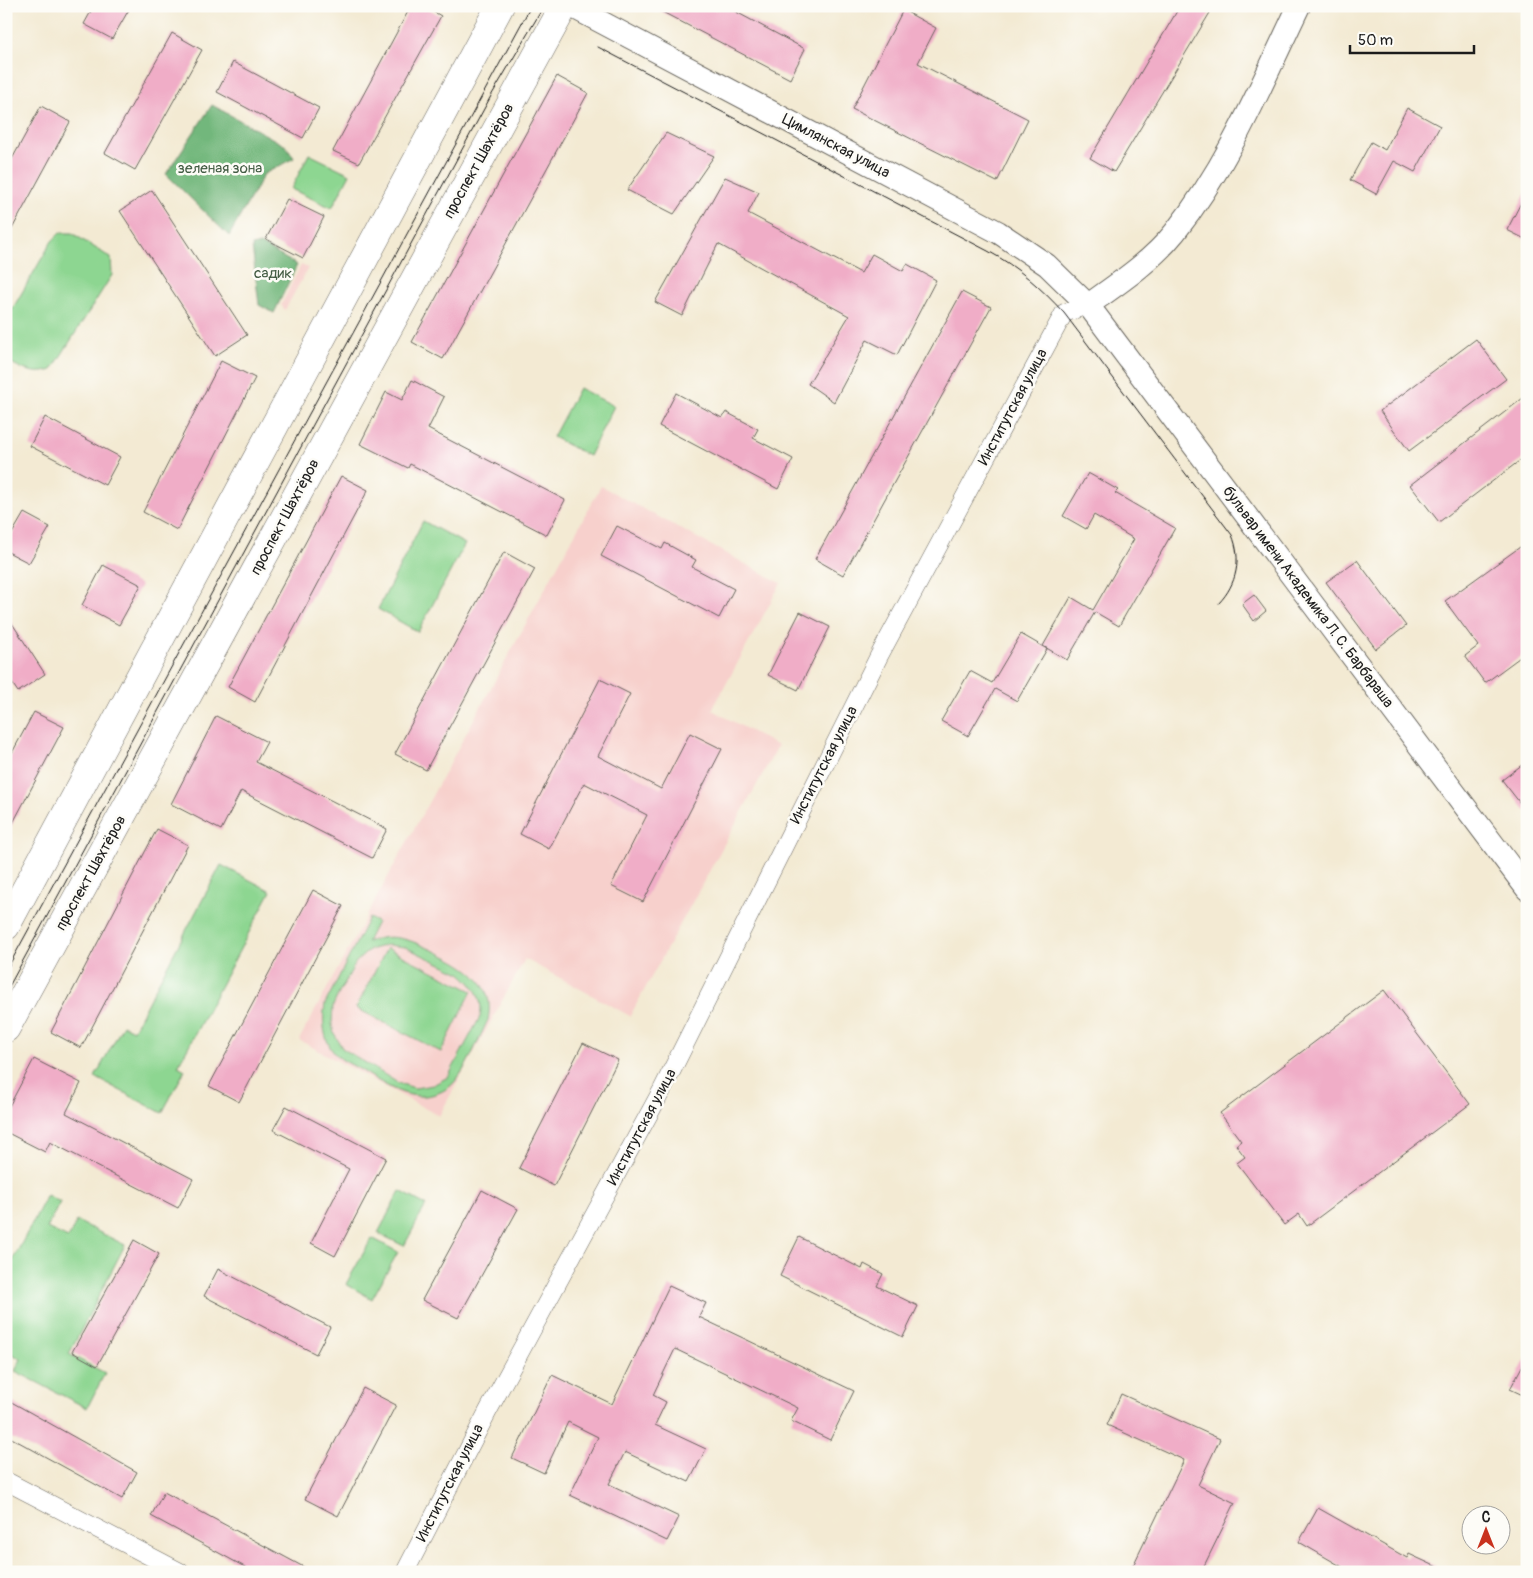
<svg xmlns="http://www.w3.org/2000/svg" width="1533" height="1578" font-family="Pangolin,sans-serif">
	<rect width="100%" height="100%" fill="#fdfcf7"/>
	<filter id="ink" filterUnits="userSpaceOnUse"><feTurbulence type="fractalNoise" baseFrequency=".02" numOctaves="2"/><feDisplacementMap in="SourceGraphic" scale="10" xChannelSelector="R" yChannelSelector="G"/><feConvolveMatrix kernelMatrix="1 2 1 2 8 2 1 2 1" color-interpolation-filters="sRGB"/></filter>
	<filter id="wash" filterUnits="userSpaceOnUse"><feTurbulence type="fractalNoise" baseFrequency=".0096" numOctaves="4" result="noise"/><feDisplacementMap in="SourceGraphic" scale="20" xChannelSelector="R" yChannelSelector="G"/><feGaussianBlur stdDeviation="1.12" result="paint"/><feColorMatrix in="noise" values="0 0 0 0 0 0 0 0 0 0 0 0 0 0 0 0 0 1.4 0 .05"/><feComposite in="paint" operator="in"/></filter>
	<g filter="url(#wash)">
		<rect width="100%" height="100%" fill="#f3ead3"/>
		<g fill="#f7d0cc">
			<polygon points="301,265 308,268 285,310 281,305"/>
			<polygon points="601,486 781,583 712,710 778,746 630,1016 525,959 439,1116 299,1040"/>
		</g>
		<g fill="#8dd691" stroke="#547956" fill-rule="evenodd">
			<polygon points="309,154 350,174 332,208 291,189"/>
			<path d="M 60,233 L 72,233 L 111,258 L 112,275 L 52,370 C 34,376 22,369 6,360 L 6,320 L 52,241 Z"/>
			<polygon points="579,388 614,406 589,456 553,437"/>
			<polygon points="423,521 465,544 418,632 378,609"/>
			<polygon points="221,865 271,891 178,1066 185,1070 162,1113 95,1077 123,1025 133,1030"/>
			<path d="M 369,918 L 377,922 L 367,942 C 394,931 412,941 437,952 C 466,966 496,982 488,1020 C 479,1038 464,1077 448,1088 C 417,1108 388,1087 361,1070 C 353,1065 342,1061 335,1054 C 323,1040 322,1021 325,1004 ZM 387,945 L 405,947 L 460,973 C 474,984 484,999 480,1017 L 448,1077 L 433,1085 L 415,1088 L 398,1083 L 342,1048 L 334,1033 L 332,1024 L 333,1006 L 337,997 L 356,962 L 369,950 Z"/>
			<polygon points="387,948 472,991 441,1052 356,1008"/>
			<polygon points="400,1191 426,1205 404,1246 378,1233"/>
			<polygon points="47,1195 60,1202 47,1228 68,1238 77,1221 125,1245 69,1354 105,1373 87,1408 15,1371 21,1359 6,1351 6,1273"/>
			<polygon points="372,1238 398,1252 372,1299 346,1284"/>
		</g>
		<g fill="#72b77b" stroke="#476a4c">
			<polygon points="212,105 286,146 294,158 264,174 229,236 166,174"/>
			<polygon points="260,244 297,265 274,313 259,305 252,246"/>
		</g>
		<g id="blocks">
			<g fill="#f0adc7">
				<polygon points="94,6 131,6 112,39 84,24"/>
				<polygon points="411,6 424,6 441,16 359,163 333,151"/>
				<polygon points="651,6 710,6 717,10 720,6 725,6 805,49 790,79"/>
				<polygon points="1180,6 1214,6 1114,172 1090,158"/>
				<polygon points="903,10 936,28 918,63 1028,119 997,182 852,109"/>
				<polygon points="172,33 202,50 135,170 105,153"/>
				<polygon points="233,62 319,108 303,138 217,92"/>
				<polygon points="557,76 588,93 443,359 412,342"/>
				<polygon points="41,106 70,122 6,240 6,170"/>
				<polygon points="1407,108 1440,126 1415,172 1394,161 1376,194 1350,180 1371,142 1385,150"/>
				<polygon points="666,133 714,156 674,214 627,190"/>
				<polygon points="725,177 759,192 748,213 861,273 872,254 903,271 907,264 936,280 897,355 867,340 834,402 808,384 849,316 718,244 682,316 655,302"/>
				<polygon points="152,190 247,335 215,356 120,211"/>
				<polygon points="1527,191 1527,240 1507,230"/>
				<polygon points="287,199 324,217 303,258 266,239"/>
				<polygon points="962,292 991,307 843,575 815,559"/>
				<polygon points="1476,339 1506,379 1409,451 1380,411"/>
				<polygon points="221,361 255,378 177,530 143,512"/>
				<polygon points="412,380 444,397 428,429 565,500 547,535 410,464 408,468 360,444 386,392 402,400"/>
				<polygon points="676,393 722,418 726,412 758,429 753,438 793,459 778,489 659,426"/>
				<polygon points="1527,395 1527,455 1439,522 1410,485"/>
				<polygon points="45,417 120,457 105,485 30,446"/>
				<polygon points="1088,473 1118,490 1115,493 1175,528 1119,626 1095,612 1067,660 1043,646 1071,597 1093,610 1134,539 1094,515 1086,529 1063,516"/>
				<polygon points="341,476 368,490 255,702 228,687"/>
				<polygon points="24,513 50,527 29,563 6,551 6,544"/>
				<polygon points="617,526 662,549 665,543 696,560 692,567 734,589 719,618 601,556"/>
				<polygon points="1527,542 1527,652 1485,683 1465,656 1478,646 1445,601"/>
				<polygon points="504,552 535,569 426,770 395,754"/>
				<polygon points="1357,560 1406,626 1376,649 1326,582"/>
				<polygon points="103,565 141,585 119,625 82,605"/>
				<polygon points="1254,595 1266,611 1254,621 1242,604"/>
				<polygon points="800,612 830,627 798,690 768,675"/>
				<polygon points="6,614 45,674 18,692 6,674"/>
				<polygon points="1021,634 1047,649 1017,701 995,689 968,736 941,721 970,671 992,683"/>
				<polygon points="600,679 630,694 598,756 661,789 690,733 722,749 643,902 611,886 647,815 584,783 549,849 520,834"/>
				<polygon points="34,712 64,727 6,836 6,764"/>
				<polygon points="216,716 267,742 256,762 387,829 372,858 241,791 221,830 171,804"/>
				<polygon points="1527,761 1527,812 1502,780"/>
				<polygon points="157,829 188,845 81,1048 51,1032"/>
				<polygon points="313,890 343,906 239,1102 209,1086"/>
				<polygon points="1384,990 1470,1104 1307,1226 1299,1214 1284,1225 1237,1163 1245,1157 1236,1145 1241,1141 1220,1113"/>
				<polygon points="583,1043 618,1060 554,1186 519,1168"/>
				<polygon points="34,1059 81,1083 66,1113 193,1179 178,1208 50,1142 45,1152 6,1132 6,1112"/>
				<polygon points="286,1106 386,1158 335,1256 311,1243 349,1169 273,1130"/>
				<polygon points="482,1190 518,1209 458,1318 422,1300"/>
				<polygon points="799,1237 862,1269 864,1264 883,1274 877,1286 918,1306 903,1337 780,1276"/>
				<polygon points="134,1240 159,1254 97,1366 72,1352"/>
				<polygon points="218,1269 330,1327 316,1354 204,1296"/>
				<polygon points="669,1286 706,1303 699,1317 854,1391 830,1440 791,1421 798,1408 675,1349 653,1395 666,1402 655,1425 706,1449 689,1482 625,1452 609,1484 679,1517 667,1541 570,1495 598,1437 568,1422 544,1473 512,1458 552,1375 612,1404"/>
				<polygon points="1527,1357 1527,1397 1510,1389"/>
				<polygon points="363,1388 396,1405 338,1516 305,1499"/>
				<polygon points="1121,1394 1220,1439 1198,1485 1235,1503 1201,1572 1130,1572 1184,1460 1107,1425"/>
				<polygon points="6,1399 137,1472 122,1499 6,1435"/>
				<polygon points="164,1492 313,1572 254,1572 151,1516"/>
				<polygon points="1318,1508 1407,1558 1409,1554 1448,1572 1351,1572 1299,1542"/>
			</g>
		</g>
	</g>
	<g filter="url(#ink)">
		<use href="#blocks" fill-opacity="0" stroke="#67645c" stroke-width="1"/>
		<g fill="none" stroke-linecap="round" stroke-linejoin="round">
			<defs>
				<g id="minor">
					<polyline points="6,1481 180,1572"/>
					<polyline points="405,1572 488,1411 662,1090 879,656 1064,313 1088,305"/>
				</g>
				<g id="tertiary">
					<polyline points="571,6 998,232 1047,265 1088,305 1527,889"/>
					<path d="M 1088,305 C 1119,283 1152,261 1175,232 C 1229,164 1262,83 1299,6"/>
				</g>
				<g id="primary">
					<polyline points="6,926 500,6"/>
					<polyline points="6,1028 564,6"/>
				</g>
			</defs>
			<use href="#minor" stroke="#67645c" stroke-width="19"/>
			<use href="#tertiary" stroke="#67645c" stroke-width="24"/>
			<use href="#primary" stroke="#67645c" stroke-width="29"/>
			<use href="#minor" stroke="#fff" stroke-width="18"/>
			<use href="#tertiary" stroke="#fff" stroke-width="22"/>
			<use href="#primary" stroke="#fff" stroke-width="28"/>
			<g stroke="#1c1c1c" stroke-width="1">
				<path d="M 598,47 L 988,251 C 1018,267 1041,288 1064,313 L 1232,535 C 1242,559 1237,584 1219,603"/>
				<polyline points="6,971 531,6"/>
				<polyline points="6,992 491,96 544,6"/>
			</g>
		</g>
	</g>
	<g text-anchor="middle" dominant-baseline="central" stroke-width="5" stroke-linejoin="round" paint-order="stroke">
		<g font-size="15" fill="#1c1c1c" stroke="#fdfcf7">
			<text transform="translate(836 146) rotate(28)">Цимлянская улица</text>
			<text transform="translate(479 161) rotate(-61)">проспект Шахтёров</text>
			<text transform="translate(1013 407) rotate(-62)">Институтская улица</text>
			<text transform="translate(285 517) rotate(-62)">проспект Шахтёров</text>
			<text transform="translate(1308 597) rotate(53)">бульвар имени Академика Л. С. Барбараша</text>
			<text transform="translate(824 765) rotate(-63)">Институтская улица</text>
			<text transform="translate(91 873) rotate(-61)">проспект Шахтёров</text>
			<text transform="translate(642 1127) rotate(-62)">Институтская улица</text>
			<text transform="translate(450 1483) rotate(-63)">Институтская улица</text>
		</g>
		<g font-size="15" fill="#445d45" stroke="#fdfcf7">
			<text x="220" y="168">зеленая зона</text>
			<text x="273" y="273">садик</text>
		</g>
	</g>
	<rect width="1533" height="1578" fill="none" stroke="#fdfcf7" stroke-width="25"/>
	<g transform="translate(1486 1530)"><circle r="24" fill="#fdfcf7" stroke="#a3a29f"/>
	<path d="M0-4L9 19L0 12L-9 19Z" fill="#c8321e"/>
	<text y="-8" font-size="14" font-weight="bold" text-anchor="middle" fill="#1c1c1c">С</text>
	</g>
	<path d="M1350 45v8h124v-8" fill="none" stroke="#1c1c1c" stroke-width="2.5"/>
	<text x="1358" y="45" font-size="15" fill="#1c1c1c" stroke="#fdfcf7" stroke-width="4" paint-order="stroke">50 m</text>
</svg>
